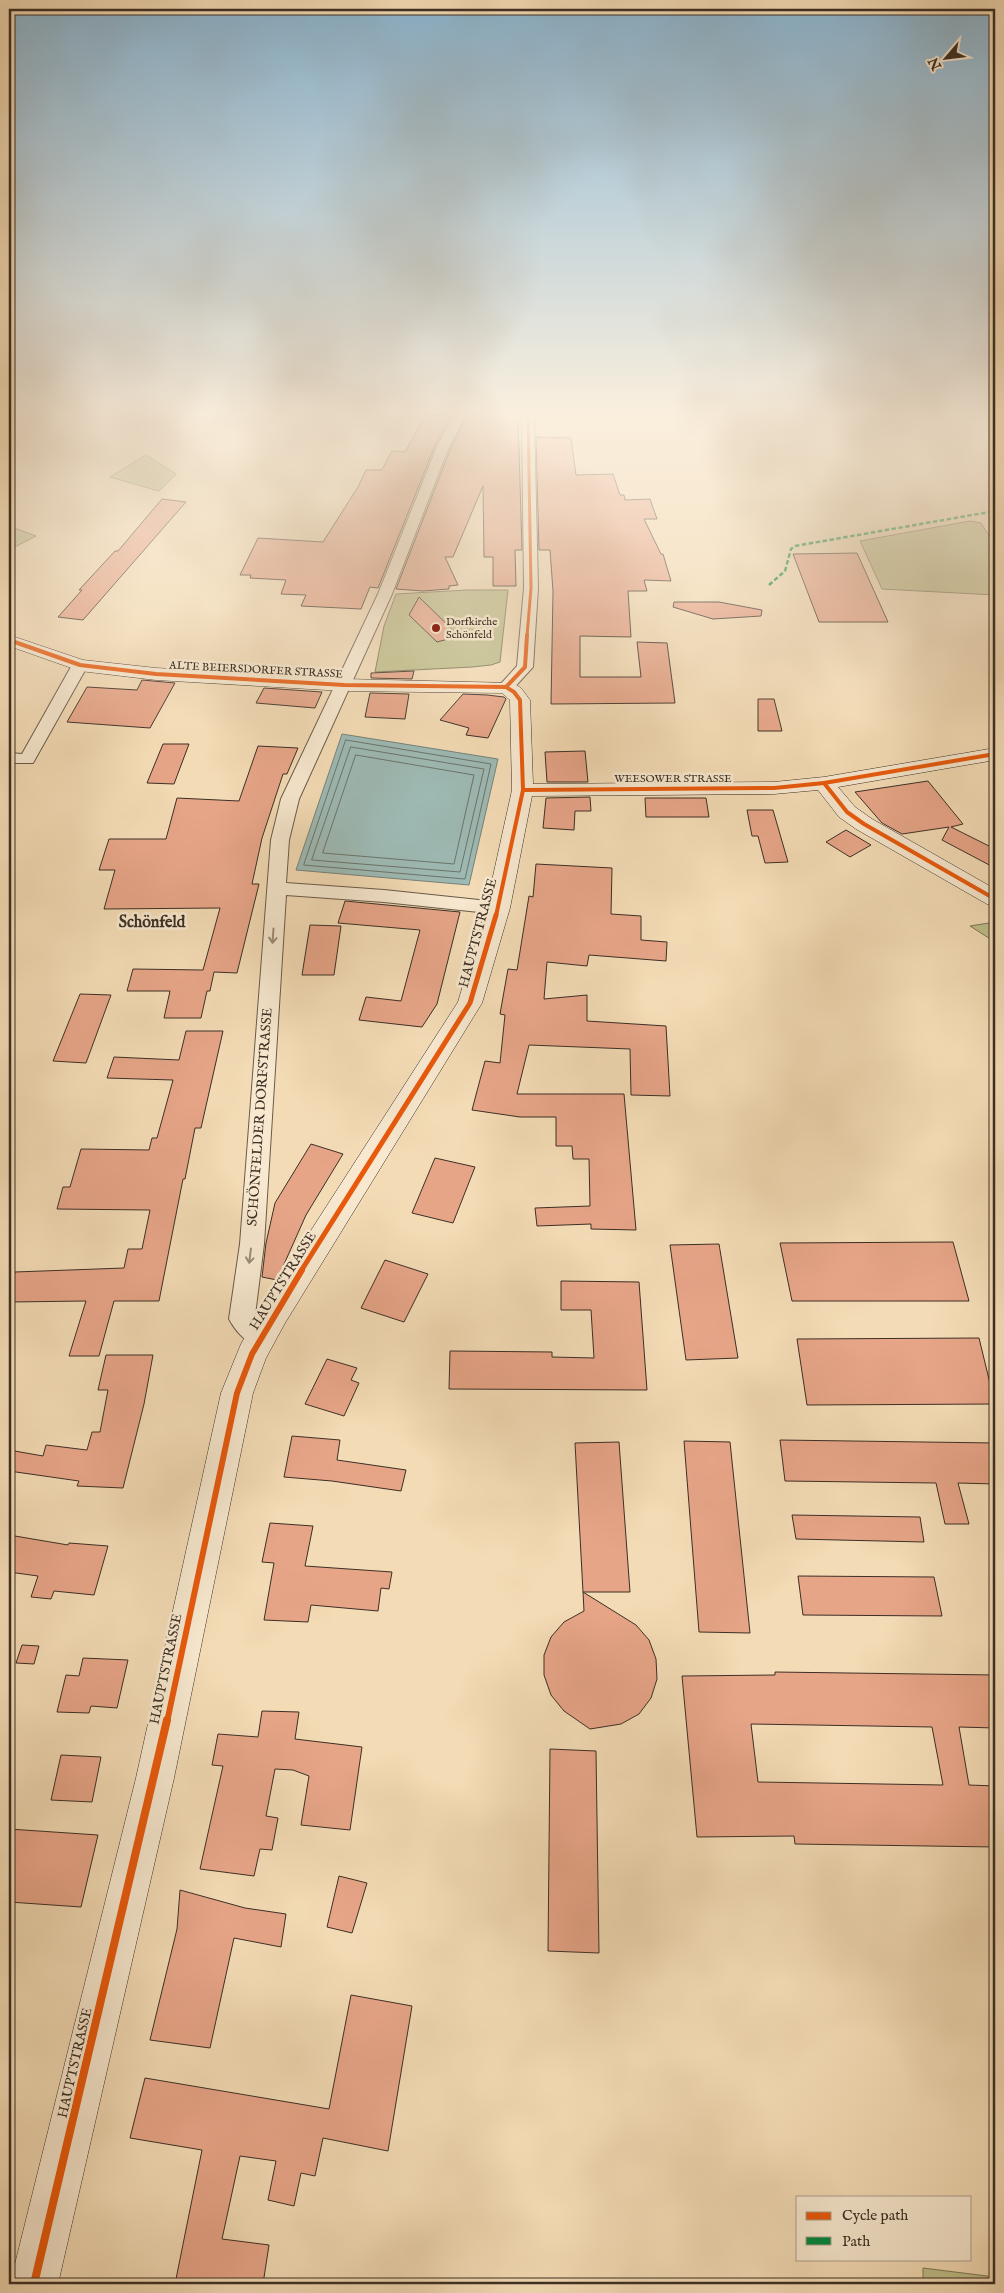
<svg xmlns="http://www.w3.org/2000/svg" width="1004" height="2293" font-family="'IM FELL English',serif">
	<rect width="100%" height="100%" fill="#f3dbb5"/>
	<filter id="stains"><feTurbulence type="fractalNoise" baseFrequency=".004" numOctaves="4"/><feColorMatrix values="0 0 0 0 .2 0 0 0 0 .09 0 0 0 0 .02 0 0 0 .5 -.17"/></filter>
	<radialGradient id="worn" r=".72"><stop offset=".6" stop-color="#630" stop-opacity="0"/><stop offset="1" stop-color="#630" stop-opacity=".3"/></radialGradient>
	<g fill="#bfbe8a" stroke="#7e7658">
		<polygon points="146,455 176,474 159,491 110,477"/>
		<polygon points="970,521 981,523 995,545 995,595 882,589 860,541"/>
		<polygon points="9,526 36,536 9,550"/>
		<polygon points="467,590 508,590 500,662 491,665 472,667 375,672 384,626 396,594"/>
		<polygon points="995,922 995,942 970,926"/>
		<polygon points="923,2268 995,2277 995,2284 923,2284"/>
	</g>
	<polygon fill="#9dbab4" stroke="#76827b" points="342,734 498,759 469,885 296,870"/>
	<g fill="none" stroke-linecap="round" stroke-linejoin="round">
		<g stroke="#6c746c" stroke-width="1">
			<polygon points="346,740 491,764 465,879 304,865"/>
			<polygon points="351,747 484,769 460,872 312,860"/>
			<polygon points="356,755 474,775 454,864 323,853"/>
		</g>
	</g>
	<g fill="#e7a588" stroke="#3c2f25" fill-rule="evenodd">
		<polygon points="426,415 451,416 434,448 378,588 370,587 361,609 301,606 306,595 281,594 286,580 250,578 251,575 240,575 258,538 323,542 358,487 366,470 382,470 392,451 405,452"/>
		<polygon points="468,415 518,415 522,550 515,550 516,586 493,586 493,557 484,557 483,486 453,557 445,557 458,585 449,586 449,589 423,591 396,589 450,450"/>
		<polygon points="536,437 571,438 576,475 613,474 620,495 624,495 625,500 650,499 657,519 644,519 661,554 663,554 671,581 644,580 647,591 628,591 631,637 580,636 580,677 641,677 637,642 667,643 675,703 551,704 553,591 550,550 539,550"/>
		<polygon points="162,499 186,502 83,620 58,617 82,590 79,590 115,551 118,551"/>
		<polygon points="857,553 888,622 819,622 793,554"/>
		<polygon points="419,597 459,636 437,642 409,615"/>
		<polygon points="674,602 719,602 762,610 761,616 713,619 673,607"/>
		<polygon points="414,671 412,679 371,678 371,673"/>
		<polygon points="142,680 175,683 150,728 67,722 87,687 137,690"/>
		<polygon points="264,688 322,692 315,708 256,703"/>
		<polygon points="370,693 409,694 405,719 365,717"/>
		<polygon points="463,694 487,695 504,697 506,699 488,738 466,735 469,728 440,720"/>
		<polygon points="758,699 774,699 782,731 758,731"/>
		<polygon points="163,744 189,744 174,784 147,783"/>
		<polygon points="258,746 298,748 287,774 283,774 262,838 252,884 259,884 237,973 214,972 210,991 207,991 201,1018 164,1018 170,991 127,991 133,969 203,970 220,908 104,909 115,870 99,870 109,839 166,839 177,798 239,801"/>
		<polygon points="585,751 588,782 547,782 545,752"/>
		<polygon points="928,781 963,824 951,827 995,849 995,868 942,840 949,827 902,834 882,823 855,792"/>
		<polygon points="590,797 591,811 575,811 574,830 543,828 546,798"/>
		<polygon points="645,798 706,798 709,817 646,817"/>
		<polygon points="747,810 773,810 788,862 765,863 758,836 752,836"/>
		<polygon points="846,830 871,845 850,857 826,842"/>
		<polygon points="536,864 612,868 611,914 641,916 641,940 667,942 666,961 589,955 587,966 547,962 544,999 587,995 587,1021 666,1026 670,1096 631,1095 630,1049 529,1045 517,1094 624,1094 636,1230 591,1229 591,1224 537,1226 535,1208 590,1206 589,1159 573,1159 572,1146 556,1146 556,1117 520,1117 472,1110 485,1061 500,1063 505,1015 500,1014 508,969 517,970 529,896 533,897"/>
		<polygon points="345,901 460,912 437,1004 422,1027 359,1020 366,997 401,1001 420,930 338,923"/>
		<polygon points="310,925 341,926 334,975 302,975"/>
		<polygon points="80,994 111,995 86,1063 53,1061"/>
		<polygon points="186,1031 223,1031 201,1128 195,1128 185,1179 183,1179 159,1301 114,1301 99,1356 69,1356 86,1301 9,1302 15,1272 124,1268 128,1249 142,1249 150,1210 57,1209 63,1187 70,1187 81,1149 149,1150 152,1138 157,1138 173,1080 107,1078 114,1057 179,1060"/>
		<polygon points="311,1144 343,1154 306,1215 277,1280 262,1277 266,1243 275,1203"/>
		<polygon points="435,1158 475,1167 453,1223 412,1213"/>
		<polygon points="953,1242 969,1301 792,1301 780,1243"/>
		<polygon points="719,1244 738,1358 686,1360 670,1245"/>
		<polygon points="385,1260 428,1274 404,1322 361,1308"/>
		<polygon points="561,1281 639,1282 647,1390 449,1389 450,1351 552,1352 552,1357 594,1358 591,1310 561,1310"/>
		<polygon points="979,1338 995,1404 807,1405 797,1339"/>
		<polygon points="106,1355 153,1355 144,1404 123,1488 77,1486 79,1481 9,1471 9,1450 43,1456 46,1445 87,1450 92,1432 100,1432 108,1390 98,1390"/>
		<polygon points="327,1359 357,1368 351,1380 359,1383 344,1416 305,1404"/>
		<polygon points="292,1436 340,1440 337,1460 406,1470 401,1491 332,1481 284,1477"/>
		<polygon points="780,1440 995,1443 995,1484 958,1483 969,1524 945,1524 936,1483 785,1481"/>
		<polygon points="684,1441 730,1442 750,1633 699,1632"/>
		<polygon points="619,1442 630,1592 583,1592 575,1443"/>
		<polygon points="792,1515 920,1517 924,1542 796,1539"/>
		<polygon points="270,1523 313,1526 305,1566 392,1572 389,1589 381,1588 378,1611 311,1605 308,1622 264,1620 274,1563 262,1562"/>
		<polygon points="9,1535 68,1545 69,1543 108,1546 94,1595 54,1591 51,1599 31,1597 38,1576 9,1572"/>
		<polygon points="798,1576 934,1577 942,1616 803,1615"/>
		<polygon points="583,1592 636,1625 649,1640 656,1659 657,1679 651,1698 639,1714 621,1724 590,1729 564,1711 551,1695 544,1675 544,1655 551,1637 564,1622 584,1611"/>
		<polygon points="22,1645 39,1646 34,1664 16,1663"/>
		<polygon points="83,1658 128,1660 117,1708 91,1706 89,1713 57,1712 66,1675 79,1676"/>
		<path d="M 775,1672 L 995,1675 L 995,1728 L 959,1727 L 969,1785 L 995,1786 L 995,1847 L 795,1844 L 794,1836 L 697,1837 L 682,1676 L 775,1675 ZM 751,1724 L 932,1727 L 943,1785 L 758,1782 Z"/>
		<polygon points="262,1711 299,1712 295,1739 362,1747 350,1830 301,1825 309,1776 293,1770 275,1769 266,1816 278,1818 272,1850 260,1849 254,1876 200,1869 223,1766 212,1765 218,1734 258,1737"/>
		<polygon points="550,1749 596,1751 599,1953 548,1951"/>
		<polygon points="61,1755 101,1757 92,1802 51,1800"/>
		<polygon points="9,1829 98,1835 81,1907 9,1902"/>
		<polygon points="339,1876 367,1883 352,1933 327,1927"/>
		<polygon points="180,1890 245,1908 286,1914 281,1947 234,1938 210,2048 150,2040 177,1929"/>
		<polygon points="351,1995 412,2006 388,2151 323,2138 315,2176 301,2173 294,2206 268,2200 276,2161 240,2156 222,2239 269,2245 263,2284 175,2284 202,2150 130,2138 145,2078 329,2109"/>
	</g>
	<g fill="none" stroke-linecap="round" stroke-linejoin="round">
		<defs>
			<g id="street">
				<path d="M 454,415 L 466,415 L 448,449 L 392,594 L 299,799 L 289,840 L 286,883 L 384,890 L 498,902 L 505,904 L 508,908 L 505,912 L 498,914 L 384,902 L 286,895 L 264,1244 L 255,1315 L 270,1329 L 274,1337 L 270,1345 C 253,1351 237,1334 229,1319 L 240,1244 L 271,840 L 281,799 L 378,594 L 436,449 Z"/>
				<polygon points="522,415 534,415 538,588 533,667 512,690 500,690 498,687 517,666 524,588"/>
				<polygon points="80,660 85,662 88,665 33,763 9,763 9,753 22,754 72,665 75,662"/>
			</g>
			<polygon id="secondary" points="9,635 83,660 156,668 344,679 513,683 521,688 530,700 533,784 774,782 824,777 995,748 995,760 838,787 855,807 872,819 995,889 995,906 987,904 856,829 839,817 818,790 774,794 532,796 510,908 482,1003 285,1323 266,1358 253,1393 174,1778 58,2284 10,2284 136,1778 221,1393 241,1344 263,1305 458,1002 486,908 512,790 510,700 502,693 344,691 156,680 80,671 9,646"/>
		</defs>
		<use href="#street" stroke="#6a5a49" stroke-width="2"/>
		<use href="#secondary" stroke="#3c2f25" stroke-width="1"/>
		<use href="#street" fill="#f7e8cf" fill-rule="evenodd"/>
		<use href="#secondary" fill="#f7e8cf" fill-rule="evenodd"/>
		<polyline stroke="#00873e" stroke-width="2.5" stroke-dasharray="4.5 2.5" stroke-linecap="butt" points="769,585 785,571 791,549 795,546 995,511"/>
		<defs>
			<polyline id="cycleway-far4" points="527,636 531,588 528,415"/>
			<g id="cycleway-far3">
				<polyline points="9,640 80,665 156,674 344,685 506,687 514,692 520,700 523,790 496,916"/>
				<polyline points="506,687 525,667 527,635"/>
				<polyline points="824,783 847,812 864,824 995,899"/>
				<polyline points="523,790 774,788 824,783 995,754"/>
			</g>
			<polyline id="cycleway-far2" points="301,1271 470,1003 496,915"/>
			<polyline id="cycleway-far1" points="167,1722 237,1393 252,1354 302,1270"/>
			<polyline id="cycleway" points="34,2284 167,1720"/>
		</defs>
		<use href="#cycleway-far4" stroke="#f7e8cf" stroke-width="5"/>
		<use href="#cycleway-far3" stroke="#f7e8cf" stroke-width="6"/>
		<use href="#cycleway-far2" stroke="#f7e8cf" stroke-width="8"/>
		<use href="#cycleway-far1" stroke="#f7e8cf" stroke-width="9"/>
		<use href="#cycleway" stroke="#f7e8cf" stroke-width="11"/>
		<use href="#cycleway-far4" stroke="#e8590c" stroke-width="3"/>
		<use href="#cycleway-far3" stroke="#e8590c" stroke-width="4"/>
		<use href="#cycleway-far2" stroke="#e8590c" stroke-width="5"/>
		<use href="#cycleway-far1" stroke="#e8590c" stroke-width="6"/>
		<use href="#cycleway" stroke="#e8590c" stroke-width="8"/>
	</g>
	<defs><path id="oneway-shaft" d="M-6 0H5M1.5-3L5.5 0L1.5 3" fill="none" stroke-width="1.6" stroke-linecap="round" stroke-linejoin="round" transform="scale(1.25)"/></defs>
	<g stroke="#9a8c7a">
		<use href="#oneway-shaft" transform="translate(273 936) rotate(94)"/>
		<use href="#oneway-shaft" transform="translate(250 1256) rotate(97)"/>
	</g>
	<linearGradient id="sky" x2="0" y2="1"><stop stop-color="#8ab6d3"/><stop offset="0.56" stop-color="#faefde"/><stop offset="1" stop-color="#faefde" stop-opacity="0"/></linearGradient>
	<rect width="1004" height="736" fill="url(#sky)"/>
	<circle fill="#8f2418" stroke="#f7e8cf" stroke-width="2" cx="436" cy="628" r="5"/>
	<g text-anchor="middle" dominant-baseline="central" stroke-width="5" stroke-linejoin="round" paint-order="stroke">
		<g font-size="11" fill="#3c2f25" stroke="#f7e8cf" text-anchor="start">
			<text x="446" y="622">Dorfkirche<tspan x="446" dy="13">Schönfeld</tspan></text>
		</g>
		<g font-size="11" fill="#3c2f25" stroke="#f7e8cf">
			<text transform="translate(256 670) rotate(3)">ALTE BEIERSDORFER STRASSE</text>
			<text x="673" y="779">WEESOWER STRASSE</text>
		</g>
		<g font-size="14" fill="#3c2f25" stroke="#f7e8cf">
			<text transform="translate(478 933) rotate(-75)">HAUPTSTRASSE</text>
			<text transform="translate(260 1117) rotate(-86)">SCHÖNFELDER DORFSTRASSE</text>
			<text transform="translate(283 1281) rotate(-58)">HAUPTSTRASSE</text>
			<text transform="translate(166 1669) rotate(-78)">HAUPTSTRASSE</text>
			<text transform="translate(75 2063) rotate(-77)">HAUPTSTRASSE</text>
		</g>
		<g font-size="16" font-weight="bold" fill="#3c2f25" stroke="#f7e8cf">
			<text x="152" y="923">Schönfeld</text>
		</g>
	</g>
	<rect width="1004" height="2293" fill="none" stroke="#f3dbb5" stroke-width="30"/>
	<rect x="10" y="10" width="984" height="2273" fill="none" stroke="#3c2f25" stroke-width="2.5"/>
	<rect x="15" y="15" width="974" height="2263" fill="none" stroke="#3c2f25"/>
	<rect x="796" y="2196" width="175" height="65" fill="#f7e8cf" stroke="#ac9e8b"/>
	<rect x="806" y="2212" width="25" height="8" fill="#e8590c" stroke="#ac9e8b"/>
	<text x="842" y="2220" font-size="15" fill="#3c2f25">Cycle path</text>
	<rect x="806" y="2237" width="25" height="8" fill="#00873e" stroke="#ac9e8b"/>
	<text x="842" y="2246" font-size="15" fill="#3c2f25">Path</text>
	<g transform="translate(946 58) rotate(242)" stroke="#f7e8cf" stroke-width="4" paint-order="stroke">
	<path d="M0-4L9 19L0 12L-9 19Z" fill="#3c2f25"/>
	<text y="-8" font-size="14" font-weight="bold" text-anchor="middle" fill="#3c2f25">N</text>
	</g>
	<rect width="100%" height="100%" filter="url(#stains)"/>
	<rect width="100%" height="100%" fill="url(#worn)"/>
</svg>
